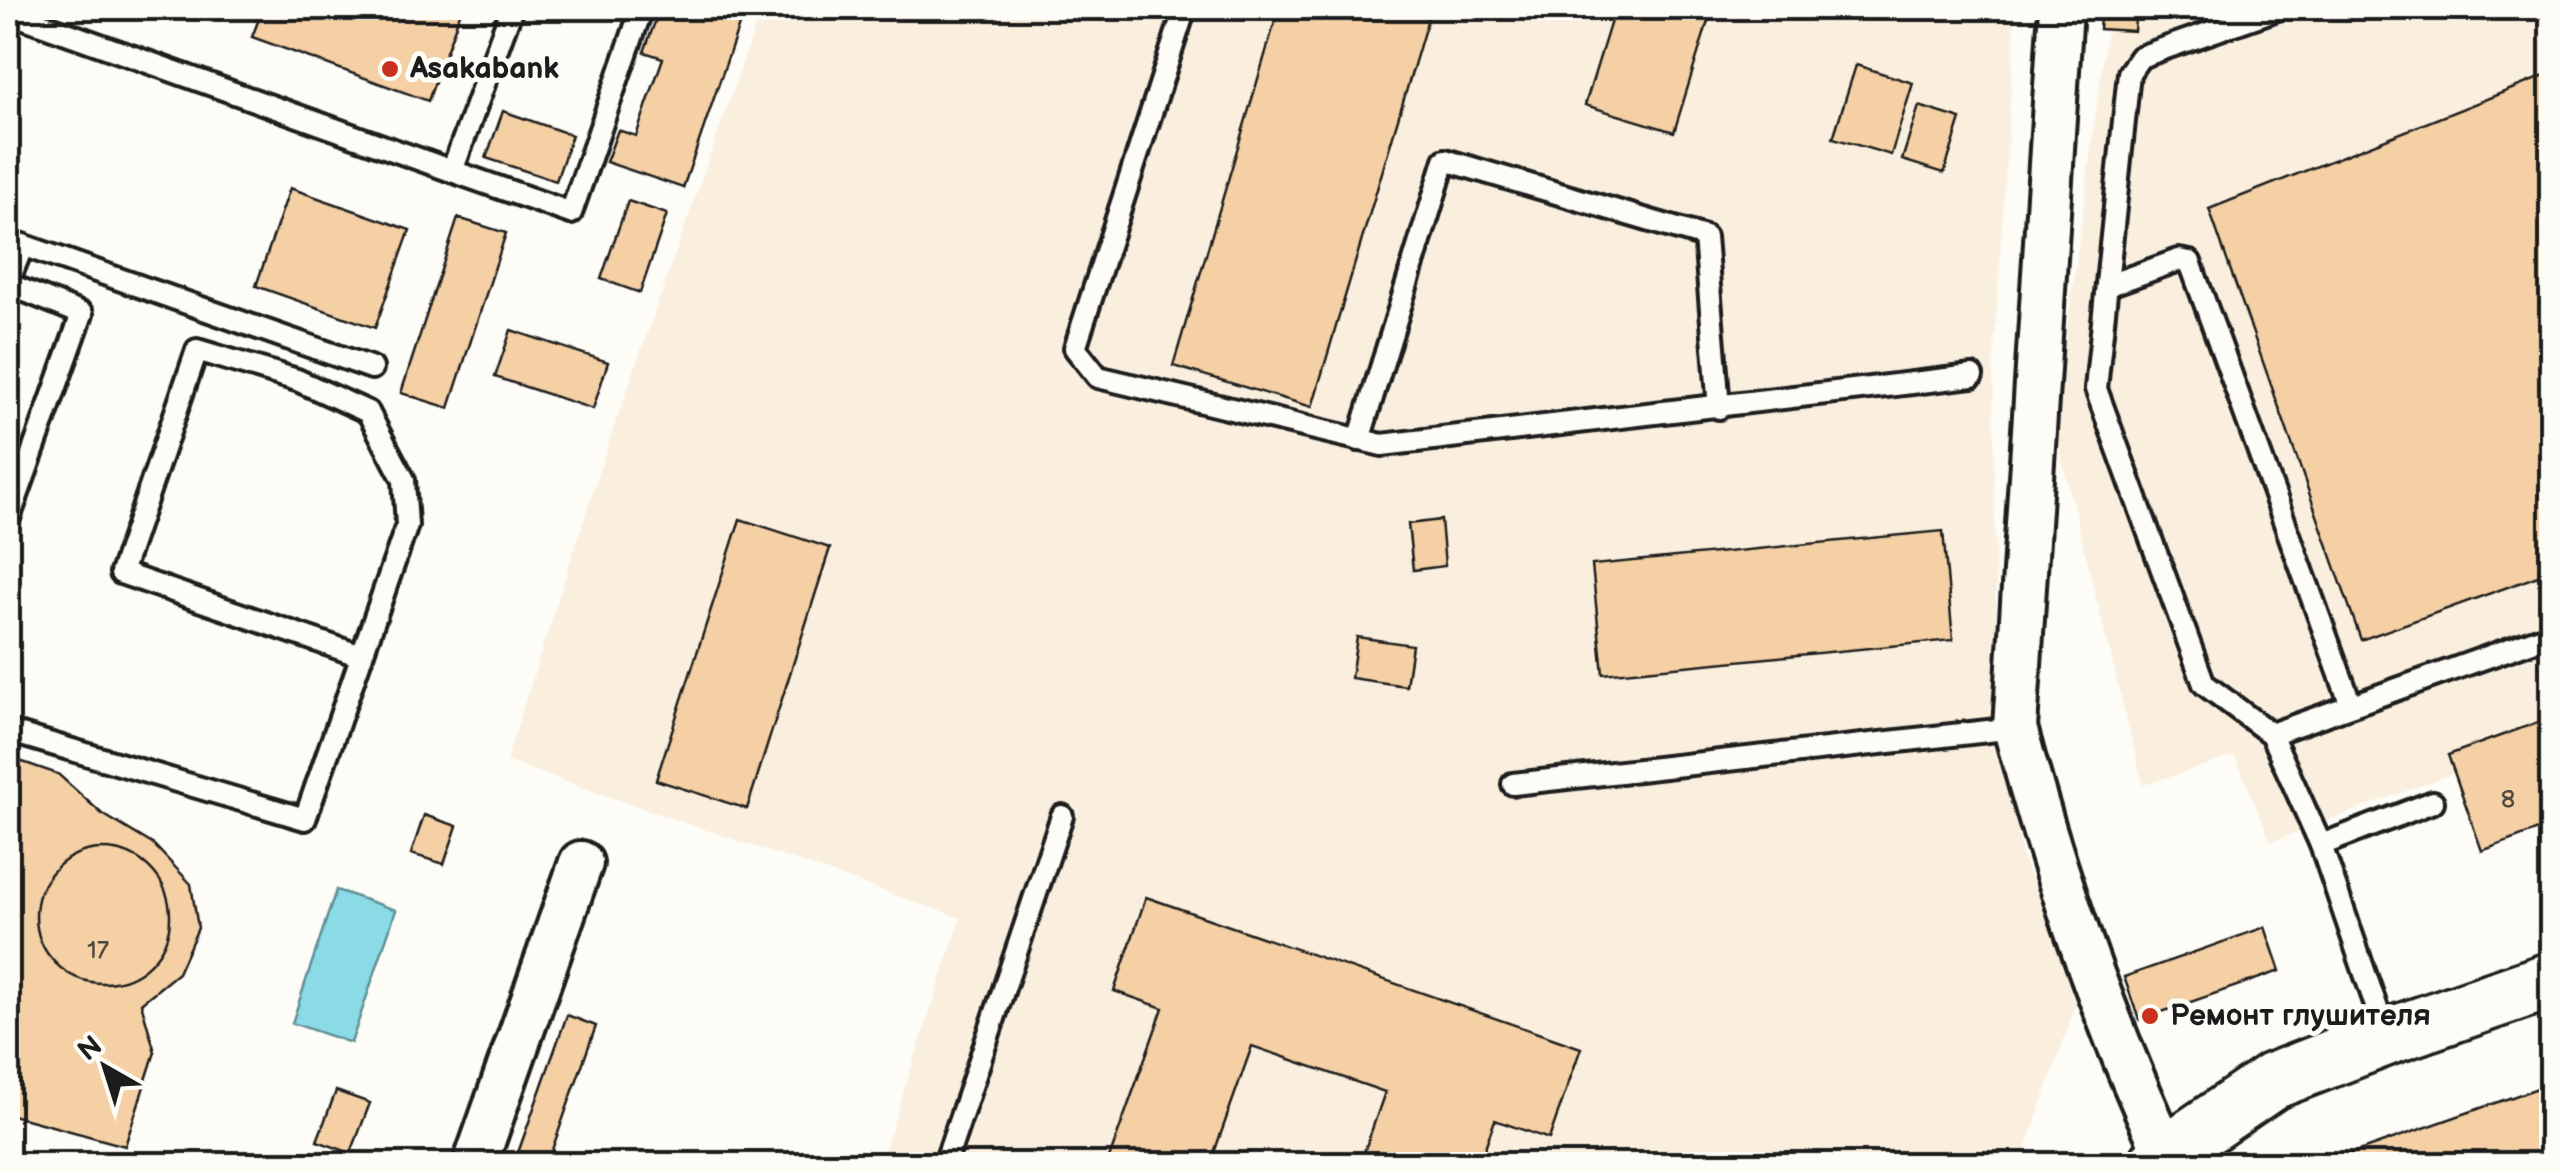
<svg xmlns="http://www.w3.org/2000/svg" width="2559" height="1172" font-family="'Balsamiq Sans',sans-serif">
	<rect width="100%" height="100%" fill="#fdfcf7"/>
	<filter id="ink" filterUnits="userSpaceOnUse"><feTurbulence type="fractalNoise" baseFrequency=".01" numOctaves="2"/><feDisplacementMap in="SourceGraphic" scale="20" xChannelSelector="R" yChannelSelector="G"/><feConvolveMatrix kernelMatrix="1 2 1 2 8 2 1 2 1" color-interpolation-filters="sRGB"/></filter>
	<g filter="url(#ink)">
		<g fill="#faefde">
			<polygon points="762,8 2016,8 1993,368 1997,686 2021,854 2079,995 2021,1164 880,1164 961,918 506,761 608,444"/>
			<polygon points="2101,8 2551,8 2551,825 2482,851 2454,773 2271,842 2235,756 2143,785 2054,428 2107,30 2099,29"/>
		</g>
		<polygon fill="#8bdbe7" stroke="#5f8f96" stroke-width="2.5" points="336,890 396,910 351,1043 292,1023"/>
		<g fill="#f4d0a4" stroke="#1c1c1c" stroke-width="2.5">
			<polygon points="263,8 462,8 428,101 252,37"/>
			<polygon points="660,8 745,8 683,188 606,162 618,130 636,136 663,58 644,52"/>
			<polygon points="1279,8 1431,8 1312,407 1173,366"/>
			<polygon points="1615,8 1712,8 1674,132 1585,105"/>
			<polygon points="2101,8 2136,8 2134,31 2099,29"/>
			<polygon points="1856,65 1913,83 1891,155 1833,138"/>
			<polygon points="2552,73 2552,571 2361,640 2209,209"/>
			<polygon points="1919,106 1961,119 1944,173 1902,160"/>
			<polygon points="503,111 572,135 556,181 486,158"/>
			<polygon points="290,188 410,230 375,328 256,286"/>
			<polygon points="628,201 667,214 640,293 601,279"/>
			<polygon points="458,218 506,233 449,408 401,393"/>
			<polygon points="511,330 608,362 593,409 495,377"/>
			<polygon points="740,519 830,548 747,809 656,780"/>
			<polygon points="1441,520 1445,566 1413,570 1408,524"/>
			<polygon points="1943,531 1953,640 1603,674 1592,565"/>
			<polygon points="1357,637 1412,645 1406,686 1351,678"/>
			<polygon points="2552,717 2552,825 2482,851 2448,755"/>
			<polygon points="11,758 58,774 101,813 154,845 191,884 198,928 178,973 141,1003 155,1052 125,1146 8,1114 8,760"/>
			<polygon points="424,815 457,826 444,864 411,854"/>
			<circle cx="103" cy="916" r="67"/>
			<polygon points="1146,897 1581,1048 1549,1139 1495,1120 1479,1164 1360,1164 1385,1092 1252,1046 1210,1164 1107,1164 1163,1008 1114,991"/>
			<polygon points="2265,927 2280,971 2139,1020 2124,977"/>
			<polygon points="567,1015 596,1026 547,1164 514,1164"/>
			<polygon points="2552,1083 2552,1164 2350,1164 2347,1155"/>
			<polygon points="336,1091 370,1103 351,1153 317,1141"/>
		</g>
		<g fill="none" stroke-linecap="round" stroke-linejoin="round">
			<defs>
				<g id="lane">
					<polyline points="1185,8 1075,348 1098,377 1382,445 1972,376"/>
					<polyline points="2280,8 2140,57 2129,73 2096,389 2204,684 2271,734 2321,845"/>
					<polyline points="8,12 452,171 512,8"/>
					<polyline points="452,171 571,213 642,8"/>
					<polyline points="8,240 372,368"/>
					<polyline points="8,282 23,245"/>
					<polyline points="8,284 82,314 8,521"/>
					<polyline points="2109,285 2179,260 2190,262 2351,705"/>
					<polyline points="1359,440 1445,160 1705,237 1719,408"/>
					<polyline points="8,731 305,819 407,525 404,480 368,412 297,380 197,350 121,573 361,656"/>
					<polyline points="2271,734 2552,634"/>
					<polyline points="1513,784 2015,728"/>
					<polyline points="2386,1035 2321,845 2433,802"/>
					<polyline points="945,1164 1062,816"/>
				</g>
				<g id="street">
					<path d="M 2061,8 L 2015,728 C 2054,873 2103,1018 2166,1154"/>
					<polyline points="475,1164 581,863"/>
				</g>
				<polyline id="secondary" points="2157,1164 2166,1154 2273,1081 2387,1037 2552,980"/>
			</defs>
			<use href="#lane" stroke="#1c1c1c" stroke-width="28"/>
			<use href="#street" stroke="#1c1c1c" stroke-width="50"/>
			<use href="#secondary" stroke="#1c1c1c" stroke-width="62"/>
			<use href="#lane" stroke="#fdfcf7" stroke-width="20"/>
			<use href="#street" stroke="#fdfcf7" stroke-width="42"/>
			<use href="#secondary" stroke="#fdfcf7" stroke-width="55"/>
		</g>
	</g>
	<g fill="#c8321e" stroke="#fdfcf7" stroke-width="4">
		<circle cx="390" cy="69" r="10"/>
		<circle cx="2150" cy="1016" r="10"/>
	</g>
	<g text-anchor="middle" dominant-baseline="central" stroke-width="10" stroke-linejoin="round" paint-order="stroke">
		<g font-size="25" fill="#52493e">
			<text x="2508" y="799">8</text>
			<text x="98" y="950">17</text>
		</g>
		<g font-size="30" font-weight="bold" fill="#1c1c1c" stroke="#fdfcf7" text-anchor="start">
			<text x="410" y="69">Asakabank</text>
			<text x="2170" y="1016">Ремонт глушителя</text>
		</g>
	</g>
	<rect width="2559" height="1172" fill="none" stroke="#fdfcf7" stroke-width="40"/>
	<rect x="20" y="20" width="2519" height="1132" fill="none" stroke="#1c1c1c" stroke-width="4" filter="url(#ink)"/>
	<g transform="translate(105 1067) rotate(321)" stroke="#fdfcf7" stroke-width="8" paint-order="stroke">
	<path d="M0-8L18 38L0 25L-18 38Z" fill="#1c1c1c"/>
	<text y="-15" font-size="28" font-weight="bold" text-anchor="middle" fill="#1c1c1c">N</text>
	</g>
</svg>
